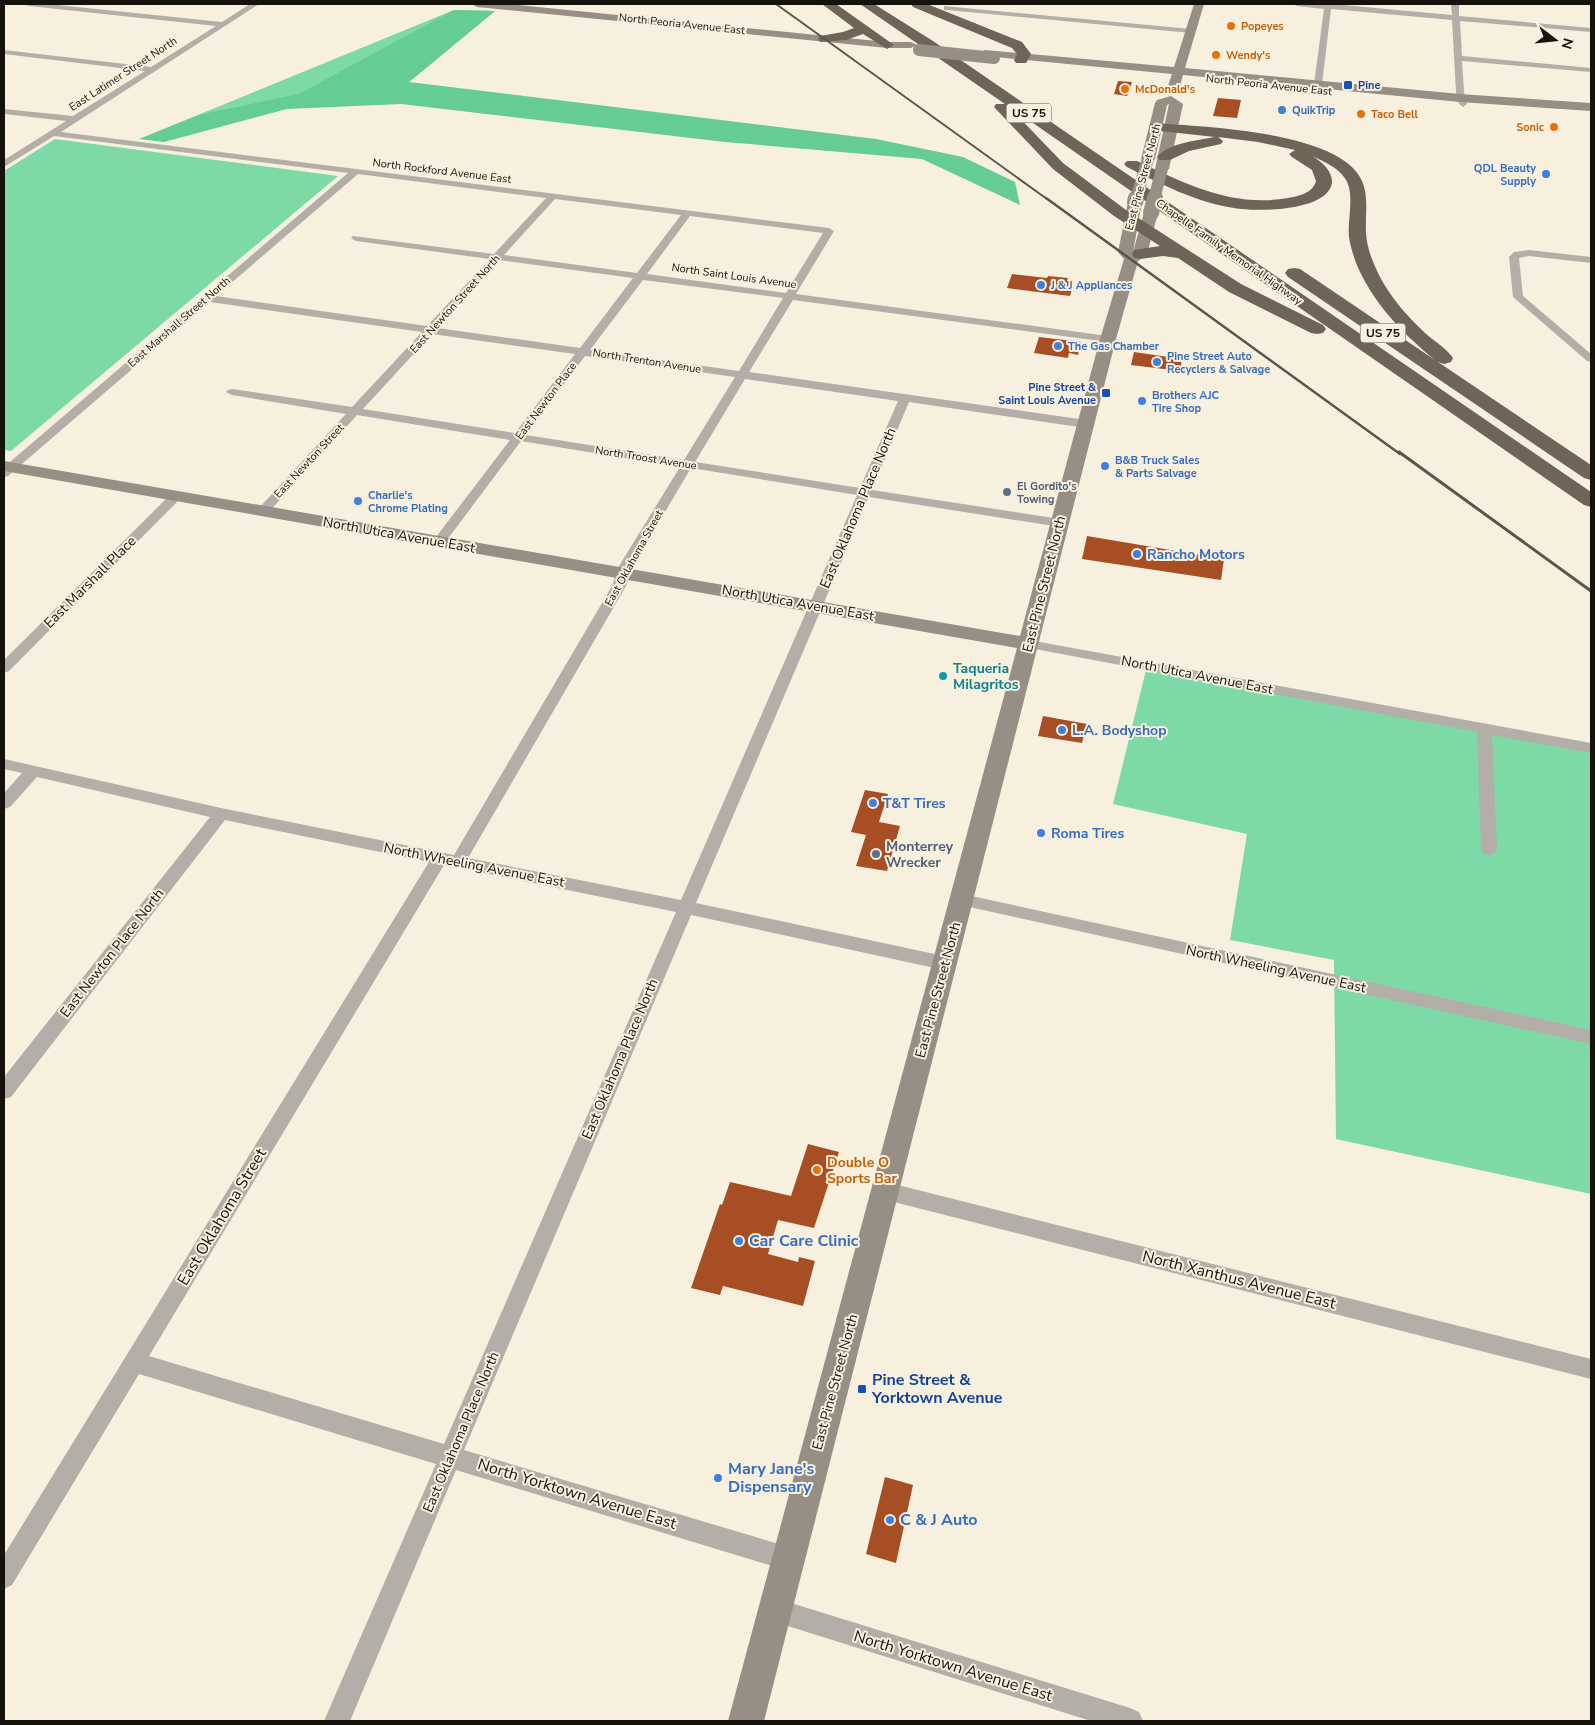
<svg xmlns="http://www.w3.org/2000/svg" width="1595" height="1725" font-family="'Nunito Sans',sans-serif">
	<rect width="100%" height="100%" fill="#f7f0de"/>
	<g fill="#7dd9a5">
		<polygon points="454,10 495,11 409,82 198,115"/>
		<polygon points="55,139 338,176 11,451 4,450 4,171"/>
		<polygon points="1147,666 1591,746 1591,1194 1336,1139 1334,960 1230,940 1247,834 1113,804"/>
	</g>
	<polygon fill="#64cc94" points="454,10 495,11 409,82 876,139 963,157 1015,182 1020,205 922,159 725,142 401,104 287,109 164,142 139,139 198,115 299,94"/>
	<g fill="#a74e24">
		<polygon points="1118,81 1132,82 1127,96 1114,94"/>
		<polygon points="1218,98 1241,100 1237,118 1213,116"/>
		<polygon points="1012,274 1047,278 1048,276 1068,278 1067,281 1074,282 1070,296 1007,288"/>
		<polygon points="1039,337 1081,342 1078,355 1069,353 1068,358 1034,353"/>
		<polygon points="1134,352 1182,359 1180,371 1131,365"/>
		<polygon points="1087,536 1224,559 1221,580 1082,559"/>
		<polygon points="1043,716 1087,724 1082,743 1038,736"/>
		<polygon points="865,790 888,794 879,822 900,826 887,871 856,866 866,835 851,832"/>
		<polygon points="808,1144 839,1152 814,1228 778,1220 768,1254 798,1262 799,1257 815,1261 803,1306 723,1286 720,1295 691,1288 720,1204 722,1205 730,1182 791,1196"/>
		<polygon points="885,1477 913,1485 896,1563 866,1554"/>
	</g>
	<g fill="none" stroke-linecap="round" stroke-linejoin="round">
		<g fill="#b4aea8" fill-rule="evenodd">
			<path d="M 25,4 L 48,4 L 222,22 L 250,4 L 259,4 L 61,132 L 829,228 L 834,231 L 796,294 L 1108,336 L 1113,339 L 1108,342 L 793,300 L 749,372 L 1086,420 L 1092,424 L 1086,428 L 909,402 L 872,490 L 1060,519 L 1066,523 L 1060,527 L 869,497 L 696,903 L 944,956 L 950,958 L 953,963 L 950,968 L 944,970 L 691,915 L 464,1450 L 789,1547 L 797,1551 L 801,1559 L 797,1567 L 789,1571 L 456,1470 L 350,1721 L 324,1721 L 436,1464 L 139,1374 L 12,1585 L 4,1589 L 4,1555 L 429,862 L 225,820 L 11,1097 L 4,1099 L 4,1077 L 210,817 L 37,777 L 10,807 L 4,809 L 4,793 L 22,773 L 4,769 L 4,759 L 221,808 L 454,855 L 612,586 L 619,566 L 680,467 L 521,441 L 444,544 L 439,545 L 433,541 L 510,440 L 357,415 L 267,514 L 259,514 L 257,511 L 259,508 L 346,414 L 232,395 L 226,392 L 228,390 L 232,389 L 352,407 L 422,332 L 210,302 L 8,476 L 4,477 L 4,467 L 348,173 L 54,136 L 4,167 L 4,160 L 66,121 L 4,114 L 4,109 L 73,116 L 145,71 L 4,54 L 4,50 L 151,67 L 216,26 L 29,6 ZM 358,174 L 546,198 L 494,254 L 353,236 L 351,238 L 356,241 L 490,259 L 427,326 L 216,296 ZM 555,199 L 681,215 L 637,273 L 504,255 ZM 690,216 L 823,233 L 786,293 L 647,274 ZM 499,260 L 633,278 L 580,348 L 438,328 ZM 643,280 L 783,298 L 739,371 L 590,350 ZM 432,334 L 575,354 L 515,433 L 363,409 ZM 585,356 L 735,377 L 684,460 L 526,435 ZM 745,379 L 898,401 L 860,488 L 695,462 ZM 691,468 L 857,495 L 681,900 L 468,858 L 626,586 L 633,566 ZM 444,865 L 676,912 L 444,1444 L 149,1356 Z"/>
			<polygon points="1293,4 1332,4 1452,15 1451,4 1459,4 1459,16 1591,28 1591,32 1460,21 1462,56 1591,68 1591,72 1462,61 1464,92 1467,104 1463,107 1459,104 1456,92 1452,20 1331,9 1322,84 1324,90 1320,92 1317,92 1314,84 1324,9 1297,6"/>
			<polygon points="944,6 1191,29 1195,31 1191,33 947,10 944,10"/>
			<polygon points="1529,250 1591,257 1591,263 1529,256 1519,258 1523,296 1591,354 1591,362 1587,361 1513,297 1509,257 1514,252"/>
			<polygon points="176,492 182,496 180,499 9,671 4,673 4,660 172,493"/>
			<polygon points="1029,640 1591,743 1591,753 1492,735 1497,849 1495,853 1489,855 1483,853 1481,849 1477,732 1024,647 1022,644 1024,641"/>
			<polygon points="962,894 1591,1030 1591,1044 956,904 954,900 956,896"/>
			<polygon points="886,1182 1591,1359 1591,1379 886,1200 879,1197 876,1191 879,1185"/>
			<polygon points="775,1598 1130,1708 1139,1712 1143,1721 1091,1721 775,1622 767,1618 763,1610 767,1602"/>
		</g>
		<g fill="#978e85" fill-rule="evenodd">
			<polygon points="472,4 507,4 887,42 911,42 917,45 911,48 887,48 477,7"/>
			<polygon points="1194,4 1204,4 1185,68 1460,94 1591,103 1591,111 1460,102 1183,75 1180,86 1174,90 1168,86 1172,74 985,56 979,53 985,50 1174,67"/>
			<polygon points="1171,96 1183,104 1169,169 1162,173 1155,169 1169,104 1167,105 1155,159 1148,163 1141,159 1155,103 1157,100"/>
			<polygon points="1135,198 1142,202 1133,252 1144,213 1151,209 1158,213 1147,254 1138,261 1116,339 764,1721 728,1721 1017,648 4,471 4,461 1020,636 1100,339 1124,259 1118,252 1128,202"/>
		</g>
		<g fill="#6f6457" fill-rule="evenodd">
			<polygon points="822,4 836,4 894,45 887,49 863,34 846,40 820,42 818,39 820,36 843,32 854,28"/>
			<polygon points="860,4 874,4 933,41 1591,492 1591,507 1584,505 1007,105 1063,163 1126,210 1241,284 1323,325 1326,329 1323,333 1317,334 1311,333 1229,292 1178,258 1163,256 1140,259 1134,258 1132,254 1134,250 1160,246 1114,216 1053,169 994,107 996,104 1005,104"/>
			<polygon points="911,4 927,4 1022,42 1031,54 1026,63 1016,63 1014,60 1017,54 1012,48 913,7"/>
			<path d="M 1156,123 C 1203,127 1341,131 1362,181 C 1369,197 1365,216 1366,233 C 1367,249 1373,263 1380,277 C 1391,298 1408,317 1425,333 C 1434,341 1446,348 1453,358 L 1451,362 L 1444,364 L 1438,362 L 1591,465 L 1591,480 L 1584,478 L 1288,277 L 1285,273 L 1288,269 L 1294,268 L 1300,269 L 1435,360 C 1402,333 1372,302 1356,263 C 1353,254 1350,245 1349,237 C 1347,219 1356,192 1344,177 C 1337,167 1323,161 1312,156 C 1321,161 1333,171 1332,183 C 1327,212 1255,212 1234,208 C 1195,202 1161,184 1127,167 L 1124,164 L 1127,161 L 1137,161 C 1186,184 1233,208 1288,198 C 1299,196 1313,193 1316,181 L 1312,170 L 1292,157 L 1289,154 L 1295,150 L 1258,142 L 1218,137 L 1223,141 L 1221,144 L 1189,151 L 1170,160 L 1160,160 L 1157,157 C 1168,143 1199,140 1215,137 L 1151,130 L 1149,127 L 1151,124 Z"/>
		</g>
		<polyline stroke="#59554b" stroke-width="2" points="776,4 1047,199"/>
		<polyline stroke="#59554b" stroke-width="2.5" points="1046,198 1400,454"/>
		<polyline stroke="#59554b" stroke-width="3" points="1399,452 1591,591"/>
		<g stroke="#978e85" stroke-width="12">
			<polyline points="919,50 994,58"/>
			<polyline points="1136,199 1148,159"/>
			<polyline points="1154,199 1162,169"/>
		</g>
		<g stroke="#978e85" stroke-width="16">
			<polyline points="1135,202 1136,198"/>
			<polyline points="1151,213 1155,198"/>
		</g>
	</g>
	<g fill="#e8710a" stroke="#f7f0de" stroke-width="2">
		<circle cx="1231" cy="26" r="5"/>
		<circle cx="1216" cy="55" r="5"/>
		<circle cx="1125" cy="89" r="5"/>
		<circle cx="1361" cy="114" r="5"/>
		<circle cx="1554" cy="127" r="5"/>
		<circle cx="817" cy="1170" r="5"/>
	</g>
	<g fill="#1a4fb4" stroke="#f7f0de" stroke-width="2">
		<rect x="1343" y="80" width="10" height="10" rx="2.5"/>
		<rect x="1101" y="388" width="10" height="10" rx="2.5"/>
		<rect x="857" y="1384" width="10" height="10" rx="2.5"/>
	</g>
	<g fill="#3f7fe0" stroke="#f7f0de" stroke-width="2">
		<circle cx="1282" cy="110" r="5"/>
		<circle cx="1546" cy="174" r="5"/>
		<circle cx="1041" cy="285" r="5"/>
		<circle cx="1058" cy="346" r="5"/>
		<circle cx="1157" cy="362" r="5"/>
		<circle cx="1142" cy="401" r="5"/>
		<circle cx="1105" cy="466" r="5"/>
		<circle cx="358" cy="501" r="5"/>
		<circle cx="1137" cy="554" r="5"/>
		<circle cx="1062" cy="730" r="5"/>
		<circle cx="873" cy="803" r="5"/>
		<circle cx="1041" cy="833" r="5"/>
		<circle cx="739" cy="1241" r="5"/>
		<circle cx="718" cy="1478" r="5"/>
		<circle cx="890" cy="1520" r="5"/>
	</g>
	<g fill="#5c6f8a" stroke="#f7f0de" stroke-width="2">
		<circle cx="1007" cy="492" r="5"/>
		<circle cx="876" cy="854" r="5"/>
	</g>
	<circle fill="#0f9aa8" stroke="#f7f0de" stroke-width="2" cx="943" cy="676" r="5"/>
	<g text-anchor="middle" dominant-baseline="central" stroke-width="4" stroke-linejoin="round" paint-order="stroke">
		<g font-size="11" fill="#15120c" stroke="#f7f0de">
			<text transform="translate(682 24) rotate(6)">North Peoria Avenue East</text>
			<text transform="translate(123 74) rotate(-33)">East Latimer Street North</text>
			<text transform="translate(1269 85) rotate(6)">North Peoria Avenue East</text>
			<text transform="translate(442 171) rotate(7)">North Rockford Avenue East</text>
			<text transform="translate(1143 177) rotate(-75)">East Pine Street North</text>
			<text transform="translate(1229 252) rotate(35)">Chapelle Family Memorial Highway</text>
			<text transform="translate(734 276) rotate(8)">North Saint Louis Avenue</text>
			<text transform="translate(455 304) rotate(-48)">East Newton Street North</text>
			<text transform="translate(179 322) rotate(-41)">East Marshall Street North</text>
			<text transform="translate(647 361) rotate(9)">North Trenton Avenue</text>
			<text transform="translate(546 401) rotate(-53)">East Newton Place</text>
			<text transform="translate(646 458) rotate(9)">North Troost Avenue</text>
			<text transform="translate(309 461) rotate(-47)">East Newton Street</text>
			<text transform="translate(634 558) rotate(-61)">East Oklahoma Street</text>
		</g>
		<g font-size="11" font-weight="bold" fill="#c56008" stroke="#f7f0de" text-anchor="start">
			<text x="1241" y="26">Popeyes</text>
			<text x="1226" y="55">Wendy's</text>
			<text x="1135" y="89">McDonald's</text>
			<text x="1371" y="114">Taco Bell</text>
			<text x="1544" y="127" text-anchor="end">Sonic</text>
		</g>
		<g font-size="11" font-weight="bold" fill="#164399" stroke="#f7f0de" text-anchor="start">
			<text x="1358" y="85">Pine</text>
			<text x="1096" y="387" text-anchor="end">Pine Street &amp;<tspan x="1096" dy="13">Saint Louis Avenue</tspan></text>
		</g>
		<g font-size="11" font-weight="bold" fill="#366cbe" stroke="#f7f0de" text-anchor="start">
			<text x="1292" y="110">QuikTrip</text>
			<text x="1536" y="168" text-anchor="end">QDL Beauty<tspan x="1536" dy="13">Supply</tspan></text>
			<text x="1051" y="285">J &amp; J Appliances</text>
			<text x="1068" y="346">The Gas Chamber</text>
			<text x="1167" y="356">Pine Street Auto<tspan x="1167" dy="13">Recyclers &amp; Salvage</tspan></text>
			<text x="1152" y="395">Brothers AJC<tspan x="1152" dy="13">Tire Shop</tspan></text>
			<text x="1115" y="460">B&amp;B Truck Sales<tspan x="1115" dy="13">&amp; Parts Salvage</tspan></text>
			<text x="368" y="495">Charlie's<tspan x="368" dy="13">Chrome Plating</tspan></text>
		</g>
		<g font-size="11" font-weight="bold" fill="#4e5e75" stroke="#f7f0de" text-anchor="start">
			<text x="1017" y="486">El Gordito's<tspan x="1017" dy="13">Towing</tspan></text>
		</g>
		<g fill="#f7f0de" stroke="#59554b" stroke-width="1">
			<rect x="1006.5" y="103.5" width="45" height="19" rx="4"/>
			<rect x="1360.5" y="323.5" width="45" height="19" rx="4"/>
		</g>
		<g font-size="12" font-weight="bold" fill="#15120c">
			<text x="1029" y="113">US 75</text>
			<text x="1383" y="333">US 75</text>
		</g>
		<g font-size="14" fill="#15120c" stroke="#f7f0de">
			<text transform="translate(858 508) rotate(-67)">East Oklahoma Place North</text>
			<text transform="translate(399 535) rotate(10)">North Utica Avenue East</text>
			<text transform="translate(90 582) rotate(-45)">East Marshall Place</text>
			<text transform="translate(1044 584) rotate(-76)">East Pine Street North</text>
			<text transform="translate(798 603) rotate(10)">North Utica Avenue East</text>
			<text transform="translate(1197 675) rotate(11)">North Utica Avenue East</text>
			<text transform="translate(474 865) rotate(11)">North Wheeling Avenue East</text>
			<text transform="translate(112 953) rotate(-52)">East Newton Place North</text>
			<text transform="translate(1276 969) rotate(12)">North Wheeling Avenue East</text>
			<text transform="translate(938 990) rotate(-75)">East Pine Street North</text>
			<text transform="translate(620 1059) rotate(-67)">East Oklahoma Place North</text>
			<text transform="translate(835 1382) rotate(-75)">East Pine Street North</text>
			<text transform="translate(461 1432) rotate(-67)">East Oklahoma Place North</text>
		</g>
		<g font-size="14" font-weight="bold" fill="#366cbe" stroke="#f7f0de" text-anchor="start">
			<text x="1147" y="554">Rancho Motors</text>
			<text x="1072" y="730">L.A. Bodyshop</text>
			<text x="883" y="803">T&amp;T Tires</text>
			<text x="1051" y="833">Roma Tires</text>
		</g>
		<g font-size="14" font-weight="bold" fill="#0d838f" stroke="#f7f0de" text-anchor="start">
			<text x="953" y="668">Taqueria<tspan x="953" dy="16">Milagritos</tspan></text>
		</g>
		<g font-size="14" font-weight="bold" fill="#4e5e75" stroke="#f7f0de" text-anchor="start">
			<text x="886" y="846">Monterrey<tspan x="886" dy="16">Wrecker</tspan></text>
		</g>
		<g font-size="14" font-weight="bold" fill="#c56008" stroke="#f7f0de" text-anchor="start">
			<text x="827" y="1162">Double O<tspan x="827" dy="16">Sports Bar</tspan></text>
		</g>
		<g font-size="16" fill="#15120c" stroke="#f7f0de">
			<text transform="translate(222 1217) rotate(-59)">East Oklahoma Street</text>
			<text transform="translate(1239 1280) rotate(14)">North Xanthus Avenue East</text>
			<text transform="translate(577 1494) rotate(17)">North Yorktown Avenue East</text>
			<text transform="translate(953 1666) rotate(17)">North Yorktown Avenue East</text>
		</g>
		<g font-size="16" font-weight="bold" fill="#366cbe" stroke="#f7f0de" text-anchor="start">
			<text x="749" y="1241">Car Care Clinic</text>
			<text x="728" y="1469">Mary Jane's<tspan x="728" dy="18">Dispensary</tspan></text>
			<text x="900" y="1520">C &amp; J Auto</text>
		</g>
		<g font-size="16" font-weight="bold" fill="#164399" stroke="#f7f0de" text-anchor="start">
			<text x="872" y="1380">Pine Street &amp;<tspan x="872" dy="18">Yorktown Avenue</tspan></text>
		</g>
	</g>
	<rect width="1595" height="1725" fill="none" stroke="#15120c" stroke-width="10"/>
	<g transform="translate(1555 40) rotate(106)" stroke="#f7f0de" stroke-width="4" paint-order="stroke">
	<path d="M0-4L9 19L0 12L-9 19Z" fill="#15120c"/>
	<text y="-8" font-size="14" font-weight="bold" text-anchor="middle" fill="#15120c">N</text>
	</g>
</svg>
